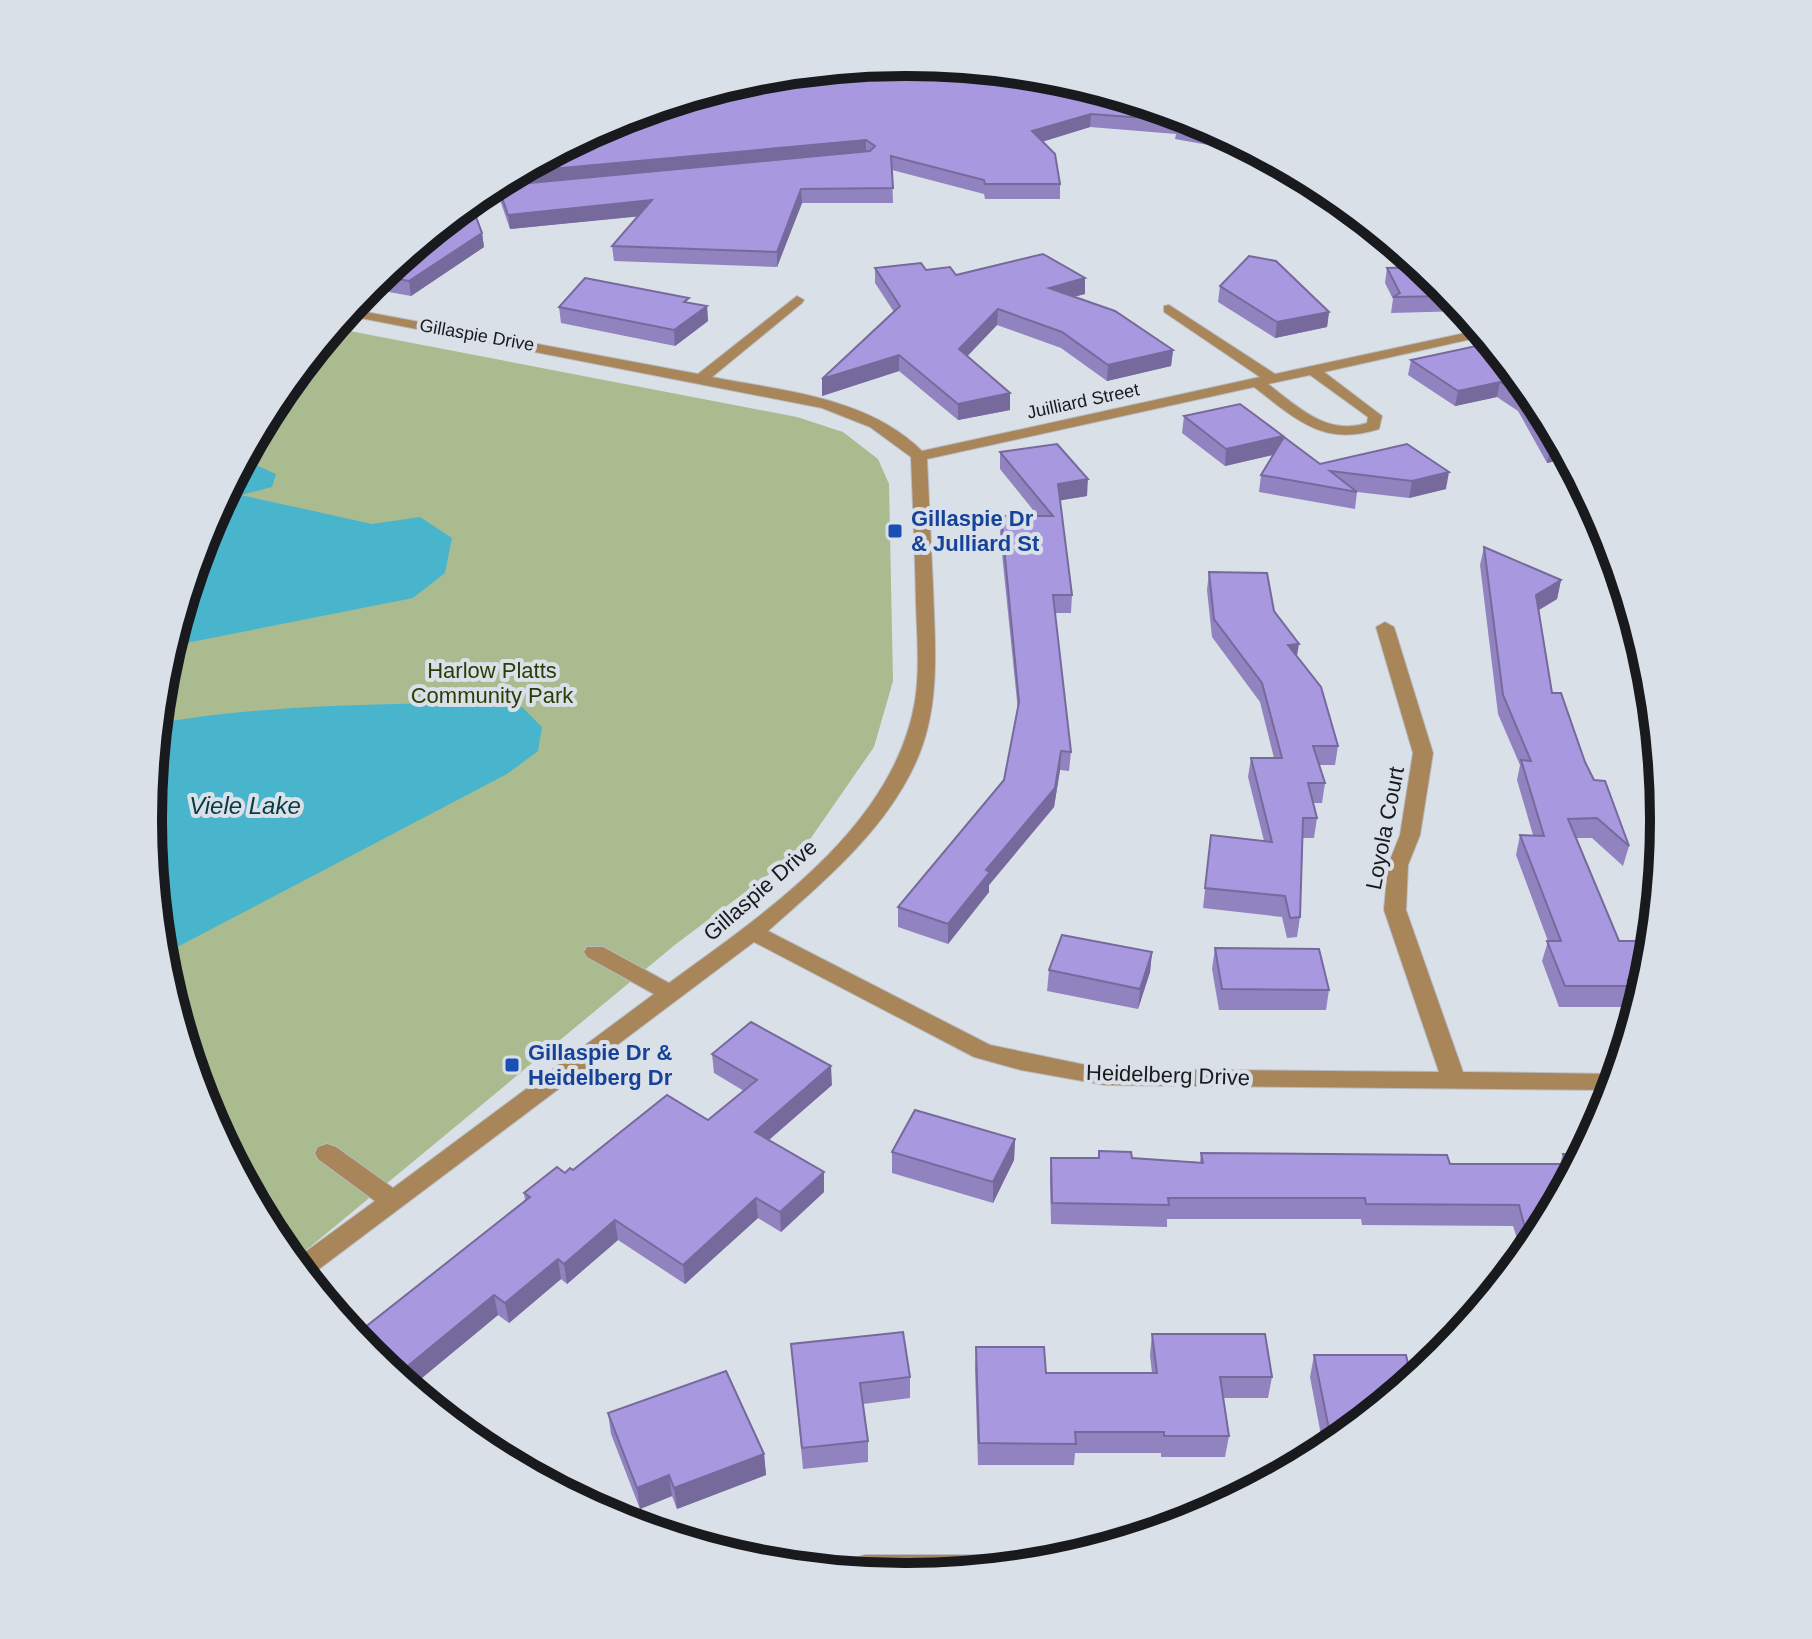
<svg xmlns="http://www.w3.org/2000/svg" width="1812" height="1639" font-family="Arial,sans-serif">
	<rect width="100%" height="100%" fill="#dae0e8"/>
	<polygon fill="#aabb8f" points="334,328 797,417 843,432 878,459 889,484 893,681 874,747 804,848 676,944 293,1261 276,1240 206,1109 163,967 149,819 163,671 206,529 276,398"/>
	<g fill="#49b5cd">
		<polygon points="258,466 276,474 272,487 241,495 372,524 420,517 452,538 445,573 413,598 171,646 206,529 240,467"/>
		<path d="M 480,703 L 522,707 L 542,727 L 538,751 L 507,774 L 162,955 L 149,819 L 158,723 C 265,705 372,704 480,703 Z"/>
	</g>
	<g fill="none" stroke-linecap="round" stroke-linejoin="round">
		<defs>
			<g id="minor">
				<polygon points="524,189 530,193 528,195 473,200 481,193"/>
				<path d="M 797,296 L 804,300 L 802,303 L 712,377 C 783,391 868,397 922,451 L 1260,377 L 1164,312 L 1164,306 L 1169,305 L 1275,374 L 1479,330 L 1485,336 L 1324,372 L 1382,416 L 1379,429 C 1323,447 1296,419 1254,387 L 927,459 C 929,502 931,544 933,587 C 935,646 941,707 916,762 C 885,831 823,882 768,931 L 990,1045 L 1105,1069 L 1439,1072 L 1384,910 L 1388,865 L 1400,835 L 1413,753 L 1376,627 L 1385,622 L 1394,627 L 1433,753 L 1420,835 L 1408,865 L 1406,910 L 1463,1072 L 1614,1074 L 1616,1074 L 1612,1090 L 1105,1085 L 1021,1070 L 974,1057 L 754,942 L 307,1278 L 293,1261 L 375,1201 L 318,1159 L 315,1153 L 318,1147 L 327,1144 L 336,1147 L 393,1188 L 654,994 L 587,957 L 584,952 L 587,947 L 603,947 L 669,983 C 765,913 894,827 915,701 C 920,669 917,636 916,603 C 915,555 913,506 911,457 L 870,427 L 822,408 L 345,315 L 350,309 L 698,374 ZM 1310,375 L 1368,417 L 1367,423 C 1327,436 1298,407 1268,384 Z"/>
				<polygon points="865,1555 996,1555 1007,1558 1010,1567 906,1577 838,1570 841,1562"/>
			</g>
		</defs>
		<use href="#minor" stroke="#b7bcc3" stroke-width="2"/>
		<use href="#minor" fill="#a8865a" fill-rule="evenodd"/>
	</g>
	<g fill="#9083c0">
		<polygon points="759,76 1196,120 1239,143 1232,143 1225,148 1175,139 1176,134 1090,127 1042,142 1060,184 1060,199 985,199 984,194 892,170 893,203 802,203 777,267 614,261 612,246 638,216 510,229 500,200 499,188 496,189 495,184 617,120"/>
		<polygon points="469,203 482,233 484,247 411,296 367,288 371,284"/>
		<polygon points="875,268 926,270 956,275 1085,278 1085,294 1073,297 1173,350 1171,366 1107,381 1061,348 997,325 967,356 1010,410 958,420 899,371 822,396 894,312 875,283"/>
		<polygon points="1387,268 1442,284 1464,311 1391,313 1393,299 1385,283"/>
		<polygon points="1220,286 1329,312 1327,327 1275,338 1218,302"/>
		<polygon points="690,303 707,306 708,321 675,346 561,323 559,307"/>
		<polygon points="1490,343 1568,458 1547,463 1518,411 1497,397 1455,406 1408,375 1411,360"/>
		<polygon points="1184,416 1283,436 1283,439 1320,464 1407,444 1446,489 1409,498 1357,492 1355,509 1259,492 1261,475 1273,455 1225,466 1182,433"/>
		<polygon points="1000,452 1087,496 1060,500 1072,595 1071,613 1055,613 1071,752 1069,771 1060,770 1054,807 989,885 989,892 948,944 898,927 898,907 1004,780 1018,711 1000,534 1001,516 1038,516 1000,469"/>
		<polygon points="1484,547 1561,580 1557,599 1539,610 1552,693 1594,780 1629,846 1623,866 1592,838 1576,838 1619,941 1649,968 1639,1001 1627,1001 1625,1007 1559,1007 1542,961 1548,941 1516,855 1520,835 1533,835 1517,780 1520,765 1498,714 1480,565"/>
		<polygon points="1209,572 1274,611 1297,657 1338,746 1335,765 1319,765 1325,783 1322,803 1313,803 1317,818 1314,838 1303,838 1300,917 1297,937 1287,938 1282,917 1203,908 1211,835 1264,841 1248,777 1251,758 1274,758 1260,702 1212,637 1207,590"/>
		<polygon points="1215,948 1329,990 1326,1010 1219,1010 1212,969"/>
		<polygon points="1152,952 1150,972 1138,1009 1047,991 1049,970"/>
		<polygon points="712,1054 832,1085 769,1140 824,1172 824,1192 781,1232 758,1218 685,1284 618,1240 567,1284 561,1279 509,1323 498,1315 417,1382 370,1355 525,1200 524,1193 565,1173 708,1120 744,1091 714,1073"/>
		<polygon points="1015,1139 1014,1160 993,1203 892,1173 892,1152"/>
		<polygon points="1099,1151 1132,1158 1200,1162 1201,1153 1450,1164 1560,1164 1563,1154 1582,1154 1536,1241 1532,1245 1519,1245 1513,1226 1362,1225 1361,1219 1167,1219 1167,1227 1051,1224 1050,1179 1051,1158 1098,1158"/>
		<polygon points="1152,1334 1272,1377 1268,1398 1223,1398 1229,1436 1225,1457 1161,1457 1161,1453 1075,1453 1074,1465 978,1465 975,1369 976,1347 1046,1373 1152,1373 1150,1355"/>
		<polygon points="791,1344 910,1377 910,1398 863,1404 868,1441 868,1462 803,1469"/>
		<polygon points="1314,1355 1411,1377 1415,1377 1324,1451 1310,1377"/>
		<polygon points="608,1413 764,1454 766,1475 677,1509 672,1496 640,1509 611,1434"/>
	</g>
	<g fill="#766a9c">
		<polygon points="1091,114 1090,127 1031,145 1032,131"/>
		<polygon points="1226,136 1233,139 1232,143 1225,148"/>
		<polygon points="866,140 866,154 496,189 496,184 518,172"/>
		<polygon points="801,189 802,203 777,267 777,252"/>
		<polygon points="652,200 653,215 510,229 508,215"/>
		<polygon points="482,233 484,247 411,296 409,281"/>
		<polygon points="1085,278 1085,294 1048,303 1049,288"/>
		<polygon points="707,306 708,321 675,346 674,330"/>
		<polygon points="998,309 997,325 959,365 959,349"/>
		<polygon points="1329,312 1327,327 1275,338 1277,322"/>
		<polygon points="1173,350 1171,366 1107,381 1108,365"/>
		<polygon points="899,355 899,371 822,396 822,379"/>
		<polygon points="1500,382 1497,397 1455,406 1458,391"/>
		<polygon points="1010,393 1010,410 958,420 958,404"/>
		<polygon points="1283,436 1281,453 1225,466 1226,449"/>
		<polygon points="1560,445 1568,458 1547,463 1551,447"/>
		<polygon points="1449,472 1446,489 1409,498 1412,481"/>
		<polygon points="1088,479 1087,496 1057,501 1058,484"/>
		<polygon points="1561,580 1557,599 1532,614 1536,595"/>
		<polygon points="1299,644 1296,662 1288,645"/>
		<polygon points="1061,751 1060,770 1054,807 989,885 989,892 948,944 948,924 986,870"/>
		<polygon points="1152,952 1150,972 1138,1009 1140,989"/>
		<polygon points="831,1066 832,1085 756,1151 755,1132"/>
		<polygon points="1015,1139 1014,1160 993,1203 993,1182"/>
		<polygon points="824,1172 824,1192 781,1232 780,1212"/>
		<polygon points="756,1198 758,1218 685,1284 683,1265"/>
		<polygon points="615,1220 618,1240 567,1284 564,1264"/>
		<polygon points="558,1259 561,1279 509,1323 505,1303"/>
		<polygon points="494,1295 498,1315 417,1382 421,1396 407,1385 403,1370"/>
		<polygon points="764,1454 766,1475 677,1509 674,1488"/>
		<polygon points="669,1475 672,1496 640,1509 637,1488"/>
	</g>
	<g fill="#a898df" stroke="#766a9c" stroke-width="2">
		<polygon points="906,62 1054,77 1196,120 1222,134 1176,126 1184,121 1091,114 1032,131 1055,154 1060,184 985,184 984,180 891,156 893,188 801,189 777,252 612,246 652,200 508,215 498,186 870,151 875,146 866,140 518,172 617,120 759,76"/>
		<polygon points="469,203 471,203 482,233 409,281 380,276"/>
		<polygon points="1043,254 1085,278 1049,288 1115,311 1173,350 1108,365 1062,332 998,309 959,349 1010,393 958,404 899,355 822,379 900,306 875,268 921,263 926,270 950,267 956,275"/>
		<polygon points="1249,256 1276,261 1329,312 1277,322 1220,286"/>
		<polygon points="1422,267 1442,284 1452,296 1393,297 1400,293 1387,268"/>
		<polygon points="585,278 689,298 684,302 707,306 674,330 559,307"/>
		<polygon points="1490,343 1536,399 1560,445 1551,447 1522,395 1500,382 1458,391 1411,360"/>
		<polygon points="1240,404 1283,436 1226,449 1184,416"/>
		<polygon points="1284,437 1320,464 1407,444 1449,472 1412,481 1330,471 1357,492 1261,475"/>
		<polygon points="1057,444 1088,479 1058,484 1072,595 1053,595 1071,752 1061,751 1055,788 986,870 990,872 948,924 898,907 1004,780 1019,702 1001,516 1053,516 1000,452"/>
		<polygon points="1484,547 1561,580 1536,595 1552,693 1561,693 1585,762 1594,780 1605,781 1629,846 1597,818 1568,819 1619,941 1651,941 1649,968 1645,980 1628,980 1631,986 1565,986 1547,941 1561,941 1520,835 1544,836 1521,760 1531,761 1503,695"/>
		<polygon points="1209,572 1267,573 1274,611 1299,644 1288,645 1321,687 1338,746 1313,746 1325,783 1308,783 1317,818 1303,818 1300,917 1290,918 1285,896 1205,888 1211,835 1272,842 1251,758 1282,758 1262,683 1214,619"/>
		<polygon points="1062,935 1152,952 1140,989 1049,970"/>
		<polygon points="1215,948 1319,949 1329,990 1222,989"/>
		<polygon points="751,1022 831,1066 755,1132 824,1172 780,1212 756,1198 683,1265 615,1220 564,1264 558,1259 505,1303 494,1295 403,1370 417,1381 409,1387 370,1355 354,1336 530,1197 524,1193 557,1167 565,1173 570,1168 573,1170 667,1095 708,1120 757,1080 712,1054"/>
		<polygon points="915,1110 1015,1139 993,1182 892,1152"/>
		<polygon points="1099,1151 1131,1152 1132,1158 1203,1163 1201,1153 1447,1155 1450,1164 1567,1164 1563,1154 1582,1154 1544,1224 1524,1224 1519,1205 1366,1204 1365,1198 1168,1198 1169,1205 1052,1203 1051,1158 1099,1158"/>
		<polygon points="903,1332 910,1377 860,1383 868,1441 802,1448 791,1344"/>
		<polygon points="1152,1334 1265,1334 1272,1377 1220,1377 1229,1436 1164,1436 1164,1432 1075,1432 1076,1444 979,1443 976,1347 1044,1347 1046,1373 1157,1373"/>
		<polygon points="1314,1355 1406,1355 1411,1377 1415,1377 1346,1434 1330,1434"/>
		<polygon points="726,1371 764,1454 674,1488 669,1475 637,1488 608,1413"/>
		<polygon points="581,1485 605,1514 568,1494"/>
	</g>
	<g fill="#1a4fb4" stroke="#dae0e8" stroke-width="3">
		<rect x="887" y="523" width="16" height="16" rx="4"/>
		<rect x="504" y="1057" width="16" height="16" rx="4"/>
	</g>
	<g text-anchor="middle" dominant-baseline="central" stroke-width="8" stroke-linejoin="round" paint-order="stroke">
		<g font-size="18" fill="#181a1d" stroke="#dae0e8">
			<text transform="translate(477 335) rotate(10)">Gillaspie Drive</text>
			<text transform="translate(1083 401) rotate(-12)">Juilliard Street</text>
		</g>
		<g font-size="22" font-weight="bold" fill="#164399" stroke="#dae0e8" text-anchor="start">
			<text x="911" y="518">Gillaspie Dr<tspan x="911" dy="25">&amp; Julliard St</tspan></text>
			<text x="528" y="1052">Gillaspie Dr &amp;<tspan x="528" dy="25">Heidelberg Dr</tspan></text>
		</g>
		<g font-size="22" fill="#2c3c04" stroke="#dae0e8">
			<text x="492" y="670">Harlow Platts<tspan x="492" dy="25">Community Park</tspan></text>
		</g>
		<g font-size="22" fill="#181a1d" stroke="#dae0e8">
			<text transform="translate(1385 828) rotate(-79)">Loyola Court</text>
			<text transform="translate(760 890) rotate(-41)">Gillaspie Drive</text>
			<text transform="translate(1168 1075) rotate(2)">Heidelberg Drive</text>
		</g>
		<g font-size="24" font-style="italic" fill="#073a45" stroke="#dae0e8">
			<text x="245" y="805">Viele Lake</text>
		</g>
	</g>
	<path d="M0 0H1812V1639H0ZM905 76H907A743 743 0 0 1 1650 819V820A743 743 0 0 1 907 1563H905A743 743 0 0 1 162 820V819A743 743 0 0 1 905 76Z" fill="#dae0e8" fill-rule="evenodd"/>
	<path fill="none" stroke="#181a1d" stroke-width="10" d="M905 76H907A743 743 0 0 1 1650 819V820A743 743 0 0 1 907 1563H905A743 743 0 0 1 162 820V819A743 743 0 0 1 905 76Z"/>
</svg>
